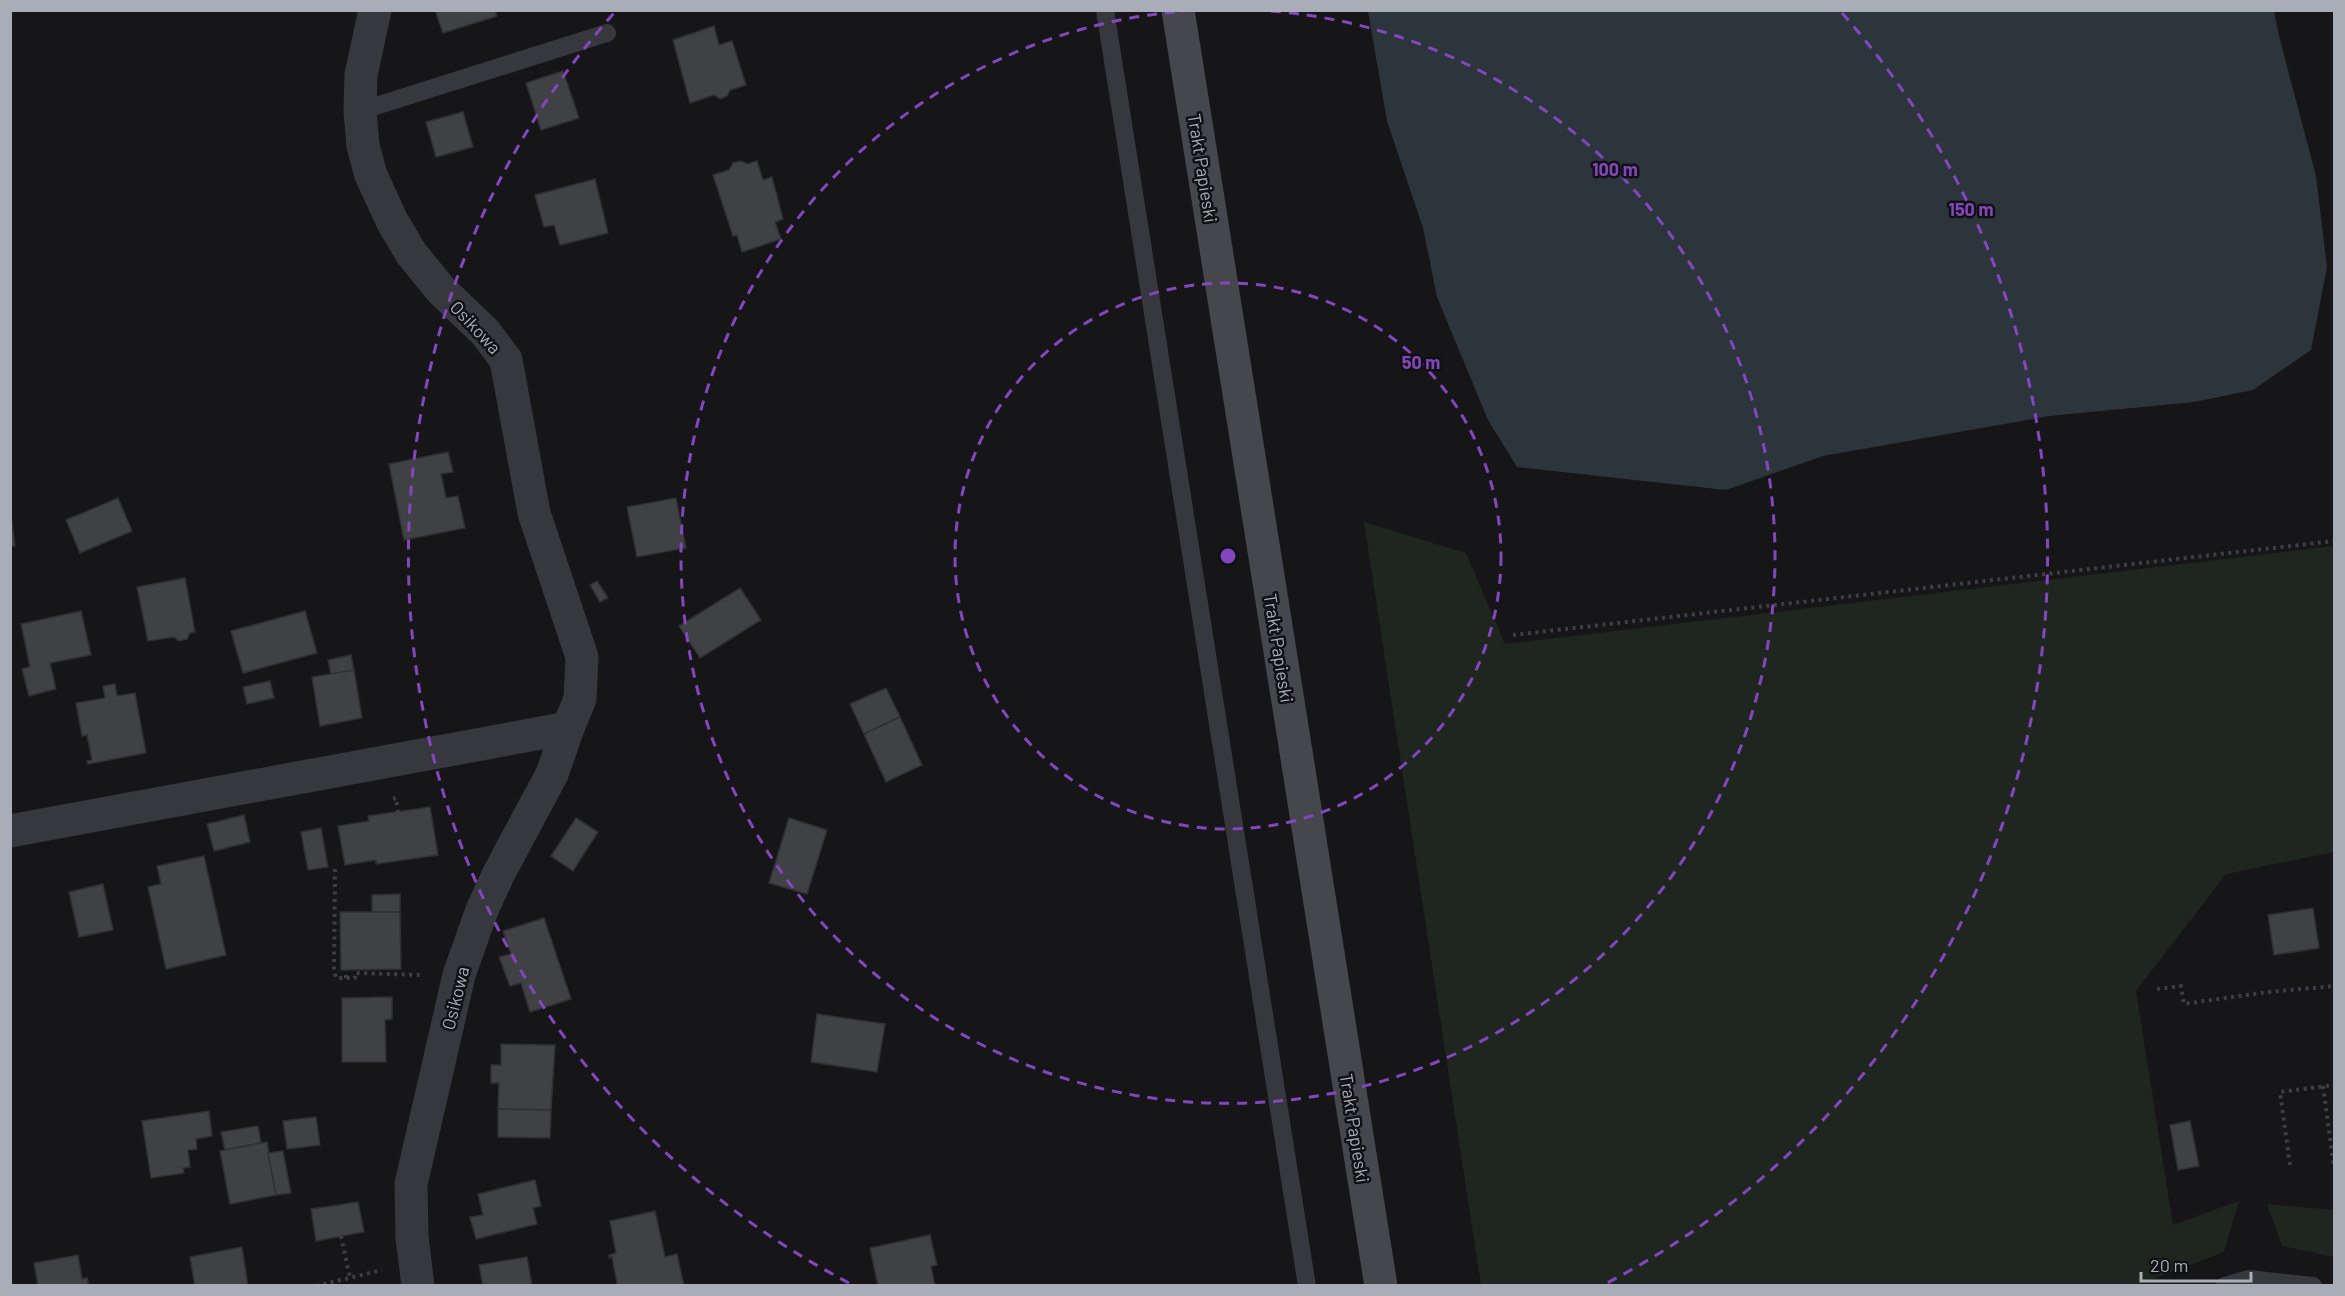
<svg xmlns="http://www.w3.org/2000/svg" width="2345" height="1296" font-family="Barlow,sans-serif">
	<rect width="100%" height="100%" fill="#161618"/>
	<g fill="#1e261f">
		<polygon points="1364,522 1466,553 1505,644 2334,546 2334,852 2226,874 2136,991 2173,1225 2239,1201 2224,1252 2135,1286 1481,1285"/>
		<polygon points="2267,1204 2334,1210 2334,1257 2282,1246"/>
	</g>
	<polygon fill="#2c353c" points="1368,11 2274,11 2279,36 2316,176 2327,267 2311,350 2253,390 2194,402 2049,416 1823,456 1726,490 1517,467 1488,420 1437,297 1423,228 1387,121"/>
	<g fill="#404145" stroke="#303034" stroke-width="1.5">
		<polygon points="435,10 495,10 497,16 443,33"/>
		<polygon points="714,26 719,45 732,41 746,85 730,90 727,96 720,99 714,95 690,103 673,40"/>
		<polygon points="563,71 579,118 541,130 526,83"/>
		<polygon points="463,112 473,147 436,157 426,122"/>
		<polygon points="741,161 747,164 757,161 763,180 772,177 783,219 775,222 781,239 742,252 737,235 733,236 713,175 729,170 733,163"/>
		<polygon points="595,179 608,233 560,245 554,225 544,227 535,195"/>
		<polygon points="448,452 453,472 441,474 446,498 458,496 465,528 404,540 389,464"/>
		<polygon points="118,498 132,531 80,553 66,520"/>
		<polygon points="676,498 686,548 637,557 627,507"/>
		<polygon points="10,508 15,546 10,546"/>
		<polygon points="185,578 195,632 190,633 187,639 179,641 174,637 148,641 137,587"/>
		<polygon points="597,581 608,598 600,602 590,585"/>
		<polygon points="740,588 761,620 700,658 679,626"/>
		<polygon points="81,611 91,655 50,663 56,689 29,696 22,669 30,667 21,624"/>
		<polygon points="305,611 317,653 243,673 231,631"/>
		<polygon points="351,655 354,670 331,674 328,660"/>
		<polygon points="354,670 362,718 320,726 312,677"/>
		<polygon points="270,681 274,698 247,704 243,687"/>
		<polygon points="115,684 117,696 135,693 146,753 88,764 87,761 92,760 87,735 82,736 76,703 105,698 103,686"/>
		<polygon points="886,688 900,717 864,734 850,704"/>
		<polygon points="900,717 922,765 886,782 864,734"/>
		<polygon points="430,807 438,855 376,864 376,860 345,865 338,826 369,821 368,816"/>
		<polygon points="244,815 250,842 214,851 207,824"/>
		<polygon points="576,818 598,832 573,871 551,856"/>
		<polygon points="789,818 827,830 807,894 769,883"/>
		<polygon points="321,828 328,867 308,870 301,832"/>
		<polygon points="204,856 226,955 166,969 148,887 161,884 157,866"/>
		<polygon points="103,884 113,930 79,937 69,892"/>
		<polygon points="400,894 400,912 372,912 372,895"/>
		<polygon points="2313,908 2319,948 2274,955 2268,915"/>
		<polygon points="340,912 400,912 401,969 341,970"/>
		<polygon points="544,918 571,999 530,1012 521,983 510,986 499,957 511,954 503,931"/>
		<polygon points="392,997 392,1019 385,1020 386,1062 342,1062 342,998"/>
		<polygon points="817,1014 885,1024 877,1072 811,1062"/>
		<polygon points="501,1044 555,1045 551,1110 498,1109 499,1083 491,1083 491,1065 501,1065"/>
		<polygon points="498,1109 551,1110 550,1138 498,1137"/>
		<polygon points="209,1111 212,1136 196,1139 197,1149 188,1150 190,1167 183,1168 184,1173 151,1178 142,1121"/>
		<polygon points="316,1117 320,1145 287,1149 283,1121"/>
		<polygon points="2190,1121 2199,1166 2178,1170 2170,1125"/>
		<polygon points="258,1126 261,1143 225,1150 221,1132"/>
		<polygon points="267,1142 276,1195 230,1204 220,1151"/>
		<polygon points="283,1151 291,1193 276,1195 268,1153"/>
		<polygon points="535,1180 541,1206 533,1208 537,1224 476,1239 470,1217 483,1215 478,1194"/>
		<polygon points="358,1202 364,1232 316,1241 311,1209"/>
		<polygon points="655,1211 665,1257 677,1254 684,1286 615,1286 617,1283 612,1257 609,1258 609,1255 616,1253 610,1221"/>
		<polygon points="930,1235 937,1265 931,1266 935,1286 878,1286 870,1248"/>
		<polygon points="242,1247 248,1286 195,1286 190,1257"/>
		<polygon points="78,1255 82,1279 87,1278 89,1286 38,1286 34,1263"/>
		<polygon points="527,1257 532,1286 483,1286 479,1265"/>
	</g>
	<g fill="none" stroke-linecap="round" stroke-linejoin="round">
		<g stroke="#3d3f44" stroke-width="4" stroke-dasharray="3 4.5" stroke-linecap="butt">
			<polyline points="1513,635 2334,541"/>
			<polyline points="393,799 396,798 398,812"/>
			<polyline points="335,869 334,971 336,978 355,978 355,973 423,975"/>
			<polyline points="346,978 346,970"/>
			<polyline points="2157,989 2181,986 2184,1004 2268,992 2334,986"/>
			<polyline points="2323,1086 2334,1167"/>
			<polyline points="2290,1165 2280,1092 2334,1085"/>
			<polyline points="341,1236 350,1278"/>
			<polyline points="316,1286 382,1270"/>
		</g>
		<g stroke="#37383d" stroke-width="18">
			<polyline points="1105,10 1307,1286"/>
			<polyline points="360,111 607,33"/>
			<polyline points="2225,1286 2249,1279 2313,1286"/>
		</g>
		<g stroke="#37383d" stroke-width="33">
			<polyline points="375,10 361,75 360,111 363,146 371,175 392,221 411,253 441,290 485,332 506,360 534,513 582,657 580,699 568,728"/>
			<polyline points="10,831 568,728 552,774 498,875 482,910 459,975 411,1184 412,1237 418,1286"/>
		</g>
		<polyline stroke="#45474d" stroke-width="33" points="1178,10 1381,1286"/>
	</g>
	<g fill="none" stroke="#8446be" stroke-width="3" stroke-dasharray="10 8">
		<circle cx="1228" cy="556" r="273"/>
		<path d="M1271 11A547 547 0 1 1 1185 11"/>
		<path d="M849 1283A820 820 0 0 1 614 13M1842 13A820 820 0 0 1 1607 1283"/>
	</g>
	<g text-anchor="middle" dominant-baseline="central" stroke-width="5" stroke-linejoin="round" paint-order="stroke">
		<g font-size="18" fill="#a8adb8" stroke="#111113">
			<text transform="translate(1203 168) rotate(81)">Trakt Papieski</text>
			<text transform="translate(476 327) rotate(47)">Osikowa</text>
			<text transform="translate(1279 648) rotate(81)">Trakt Papieski</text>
			<text transform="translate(455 998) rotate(-76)">Osikowa</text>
			<text transform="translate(1355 1128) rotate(81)">Trakt Papieski</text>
		</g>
	</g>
	<circle cx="1228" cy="556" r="9" fill="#8446be" stroke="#111113" stroke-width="3"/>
	<g font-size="18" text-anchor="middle" font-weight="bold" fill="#8446be" stroke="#111113" stroke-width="5" stroke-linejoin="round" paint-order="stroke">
		<text x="1615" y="176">100 m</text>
		<text x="1971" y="216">150 m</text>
		<text x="1421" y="369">50 m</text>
	</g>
	<rect width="2345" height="1296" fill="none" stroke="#a8adb8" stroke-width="24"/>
	<path d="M2141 1272v9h110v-9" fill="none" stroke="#a8adb8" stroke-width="3"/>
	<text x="2150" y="1272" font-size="18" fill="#a8adb8" stroke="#111113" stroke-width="4.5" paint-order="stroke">20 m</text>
</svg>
